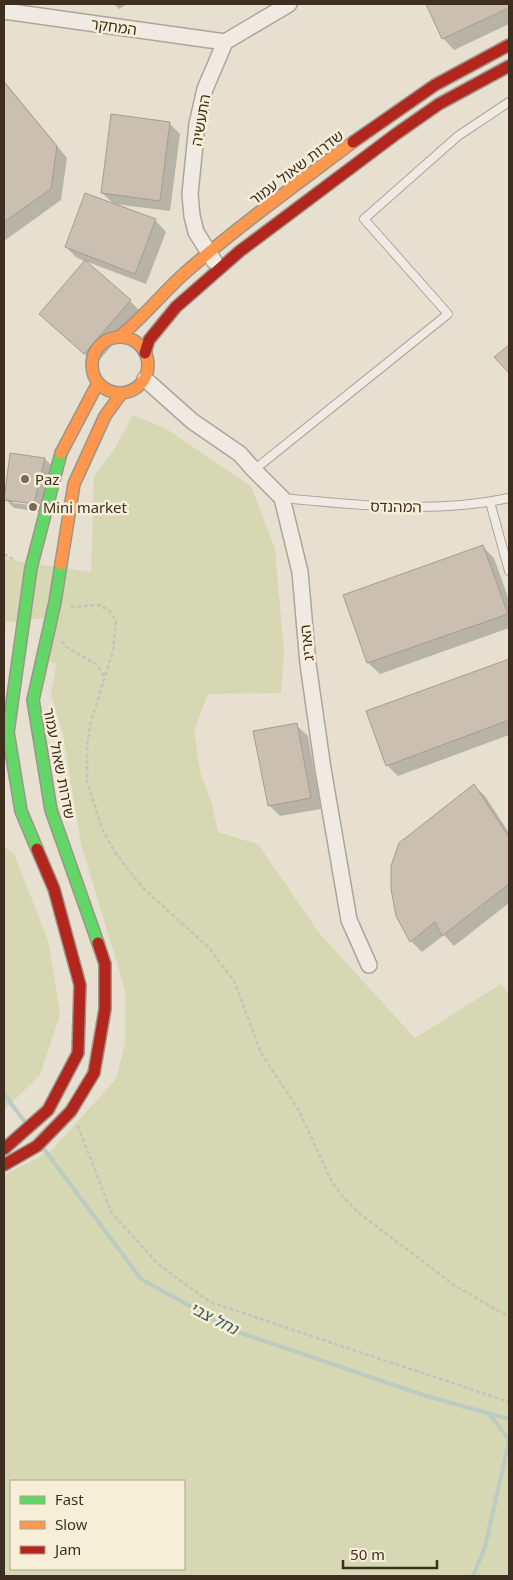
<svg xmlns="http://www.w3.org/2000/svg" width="513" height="1580" font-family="Georgia,'Noto Sans Hebrew',serif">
	<rect width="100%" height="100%" fill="#e7e0d1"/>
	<g fill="#d6d7b3" fill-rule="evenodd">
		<path d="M 133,415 L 165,428 L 251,486 L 275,549 L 284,651 L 281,693 L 208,694 L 194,731 L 200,772 L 212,804 L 218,832 L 258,844 L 319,933 L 415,1038 L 501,984 L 509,995 L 509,1576 L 4,1576 L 4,1175 L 51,1151 L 116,1079 L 125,1044 L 125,990 L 81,844 L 63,735 L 51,695 L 56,664 L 48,661 L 46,618 L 6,622 L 4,641 L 4,559 L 91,572 L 94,476 L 114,450 ZM 11,1481 L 184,1481 L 184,1569 L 11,1569 Z"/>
		<polygon points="4,847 14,854 49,943 60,1015 40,1075 4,1110"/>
	</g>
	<g fill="#0003" fill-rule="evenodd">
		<polygon points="114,4 127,4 119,9"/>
		<polygon points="427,4 509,4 509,24 454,50 443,38"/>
		<polygon points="4,81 67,158 61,200 4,241"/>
		<polygon points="169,123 180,134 170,211 114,204 102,193"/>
		<polygon points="155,220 166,232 146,284 77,258 66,247"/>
		<polygon points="130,301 141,312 96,364 51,325"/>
		<path d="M 45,459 L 53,467 L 42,512 L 14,508 L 6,500 ZM 13,500 L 40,504 L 40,506 L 13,503 Z"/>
		<polygon points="483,547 494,558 509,600 509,628 380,674 368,663 344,596"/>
		<polygon points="509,660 509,735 398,776 387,765 367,712"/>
		<polygon points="296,725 308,736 321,809 280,816 269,805"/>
		<polygon points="474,786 485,796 509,833 509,903 454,946 444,935 422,952 411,941"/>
	</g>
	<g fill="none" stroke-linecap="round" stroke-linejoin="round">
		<g stroke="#bcccc2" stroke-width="4">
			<polyline points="4,1094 24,1121"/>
			<polyline points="44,1149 141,1279 235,1331 426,1396 509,1419"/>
			<polyline points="489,1414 509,1439"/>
			<polyline points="473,1576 485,1547 509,1441"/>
		</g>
	</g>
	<g fill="#cbbfb2" stroke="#a89c90">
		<polygon points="426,4 509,4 509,8 442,39"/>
		<polygon points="4,82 57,146 51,189 4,222"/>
		<polygon points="111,114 170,122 160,201 101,193"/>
		<polygon points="85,193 156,219 135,274 65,247"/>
		<polygon points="85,260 131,300 84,354 39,314"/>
		<polygon points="509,345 509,373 494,357"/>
		<polygon points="10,453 45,458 34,504 4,500"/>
		<polygon points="483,545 508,614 367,663 343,595"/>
		<polygon points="509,659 509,720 386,766 366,711"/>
		<polygon points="297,723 311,798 268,806 253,731"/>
		<polygon points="474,784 509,837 509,884 442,936 435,922 410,942 396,916 391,889 391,866 399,843"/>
	</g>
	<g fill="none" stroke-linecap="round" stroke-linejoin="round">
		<defs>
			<g id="lane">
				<polyline points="254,470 448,314 364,219 458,136 509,102"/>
				<path d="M 282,498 C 356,505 435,514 509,498"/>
				<polyline points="490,502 509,571"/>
			</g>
			<g id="street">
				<polyline points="4,11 225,42"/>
				<polyline points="214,261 196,232 192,216 190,194 197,124 205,89 225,42 289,4"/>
				<polyline points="145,379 192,421 240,454 254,470 282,498 300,572 308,664 323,769 349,920 369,965"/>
			</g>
			<g id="fast">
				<polyline points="61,564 55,602 33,700 51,810 98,943"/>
				<polyline points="37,849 21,811 8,732 31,568 61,453"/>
			</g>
			<g id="slow">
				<circle cx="120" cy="365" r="28"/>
				<path d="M 119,337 C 144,317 163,292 187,271 C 240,225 297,184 353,142"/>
				<polyline points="61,453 98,383"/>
				<polyline points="61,564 74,484 105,416 121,394"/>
			</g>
			<g id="jam">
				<polyline points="353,142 435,85 509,45"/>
				<polyline points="145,353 149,340 176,307 240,251 396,134 439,104 509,66"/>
				<polyline points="4,1149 48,1110 78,1053 80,985 54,889 37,849"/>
				<polyline points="4,1165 37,1146 71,1111 94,1073 105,1009 105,964 98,943"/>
			</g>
		</defs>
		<use href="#lane" stroke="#ada599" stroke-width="10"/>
		<use href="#street" stroke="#ada599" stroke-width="18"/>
		<use href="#fast" stroke="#9c958a" stroke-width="14"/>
		<use href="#slow" stroke="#9c958a" stroke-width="14"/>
		<use href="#jam" stroke="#9c958a" stroke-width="14"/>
		<g stroke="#c8c2b9" stroke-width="2.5" stroke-dasharray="4 2.5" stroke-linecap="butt">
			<polyline points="4,554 16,561"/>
			<polyline points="71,607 99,605 109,610 116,621 113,651 91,721 87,745 87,781 102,829 115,852 141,886 209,948 234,981 261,1053 298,1109 332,1182 344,1198 359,1213 454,1285 509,1317"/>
			<polyline points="62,641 66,647 96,664 105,677"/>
			<polyline points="78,1126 111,1212 158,1264 210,1302 509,1402"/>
		</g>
		<use href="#lane" stroke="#efebe3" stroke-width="8"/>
		<use href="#street" stroke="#efebe3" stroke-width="15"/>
		<use href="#fast" stroke="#63d668" stroke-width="11"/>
		<use href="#slow" stroke="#ff974d" stroke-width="11"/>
		<use href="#jam" stroke="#b3261e" stroke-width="11"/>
	</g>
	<g fill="#786c5e" stroke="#f7eed8" stroke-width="2">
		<circle cx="25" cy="479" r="5"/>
		<circle cx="33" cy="507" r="5"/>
	</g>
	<g text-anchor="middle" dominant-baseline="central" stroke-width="5" stroke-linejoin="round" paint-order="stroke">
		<g font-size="15" fill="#3d2e20" stroke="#f7eed8">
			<text transform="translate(114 26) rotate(8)">המחקר</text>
			<text transform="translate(200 120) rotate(-80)">התעשיה</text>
			<text transform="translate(296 167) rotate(-37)">שדרות שאול עמור</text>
			<text transform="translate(396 506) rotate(1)">המהנדס</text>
			<text transform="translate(306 643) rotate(-96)">האריג</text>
			<text transform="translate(60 763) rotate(79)">שדרות שאול עמור</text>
		</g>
		<g font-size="15" fill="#3d2e20" stroke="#f7eed8" text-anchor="start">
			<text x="35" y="479">Paz</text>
			<text x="43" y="507">Mini market</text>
		</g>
		<g font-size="16" font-style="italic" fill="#2f5d5a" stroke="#f7eed8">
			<text transform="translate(214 1318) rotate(27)">נחל צבי</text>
		</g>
	</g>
	<rect width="513" height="1580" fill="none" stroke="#3d2e20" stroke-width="10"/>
	<rect x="10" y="1480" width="175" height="90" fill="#f7eed8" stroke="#ada18e"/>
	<rect x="20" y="1496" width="25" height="8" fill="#63d668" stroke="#ada18e"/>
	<text x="55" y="1505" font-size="15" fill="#3d2e20">Fast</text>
	<rect x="20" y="1521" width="25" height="8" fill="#ff974d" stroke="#ada18e"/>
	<text x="55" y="1530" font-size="15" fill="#3d2e20">Slow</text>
	<rect x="20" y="1546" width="25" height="8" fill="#b3261e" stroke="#ada18e"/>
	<text x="55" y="1555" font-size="15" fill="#3d2e20">Jam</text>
	<path d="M343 1560v8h94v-8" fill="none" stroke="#3d2e20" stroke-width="2.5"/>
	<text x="350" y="1560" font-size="15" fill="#3d2e20" stroke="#f7eed8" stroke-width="4" paint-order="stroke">50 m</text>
</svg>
